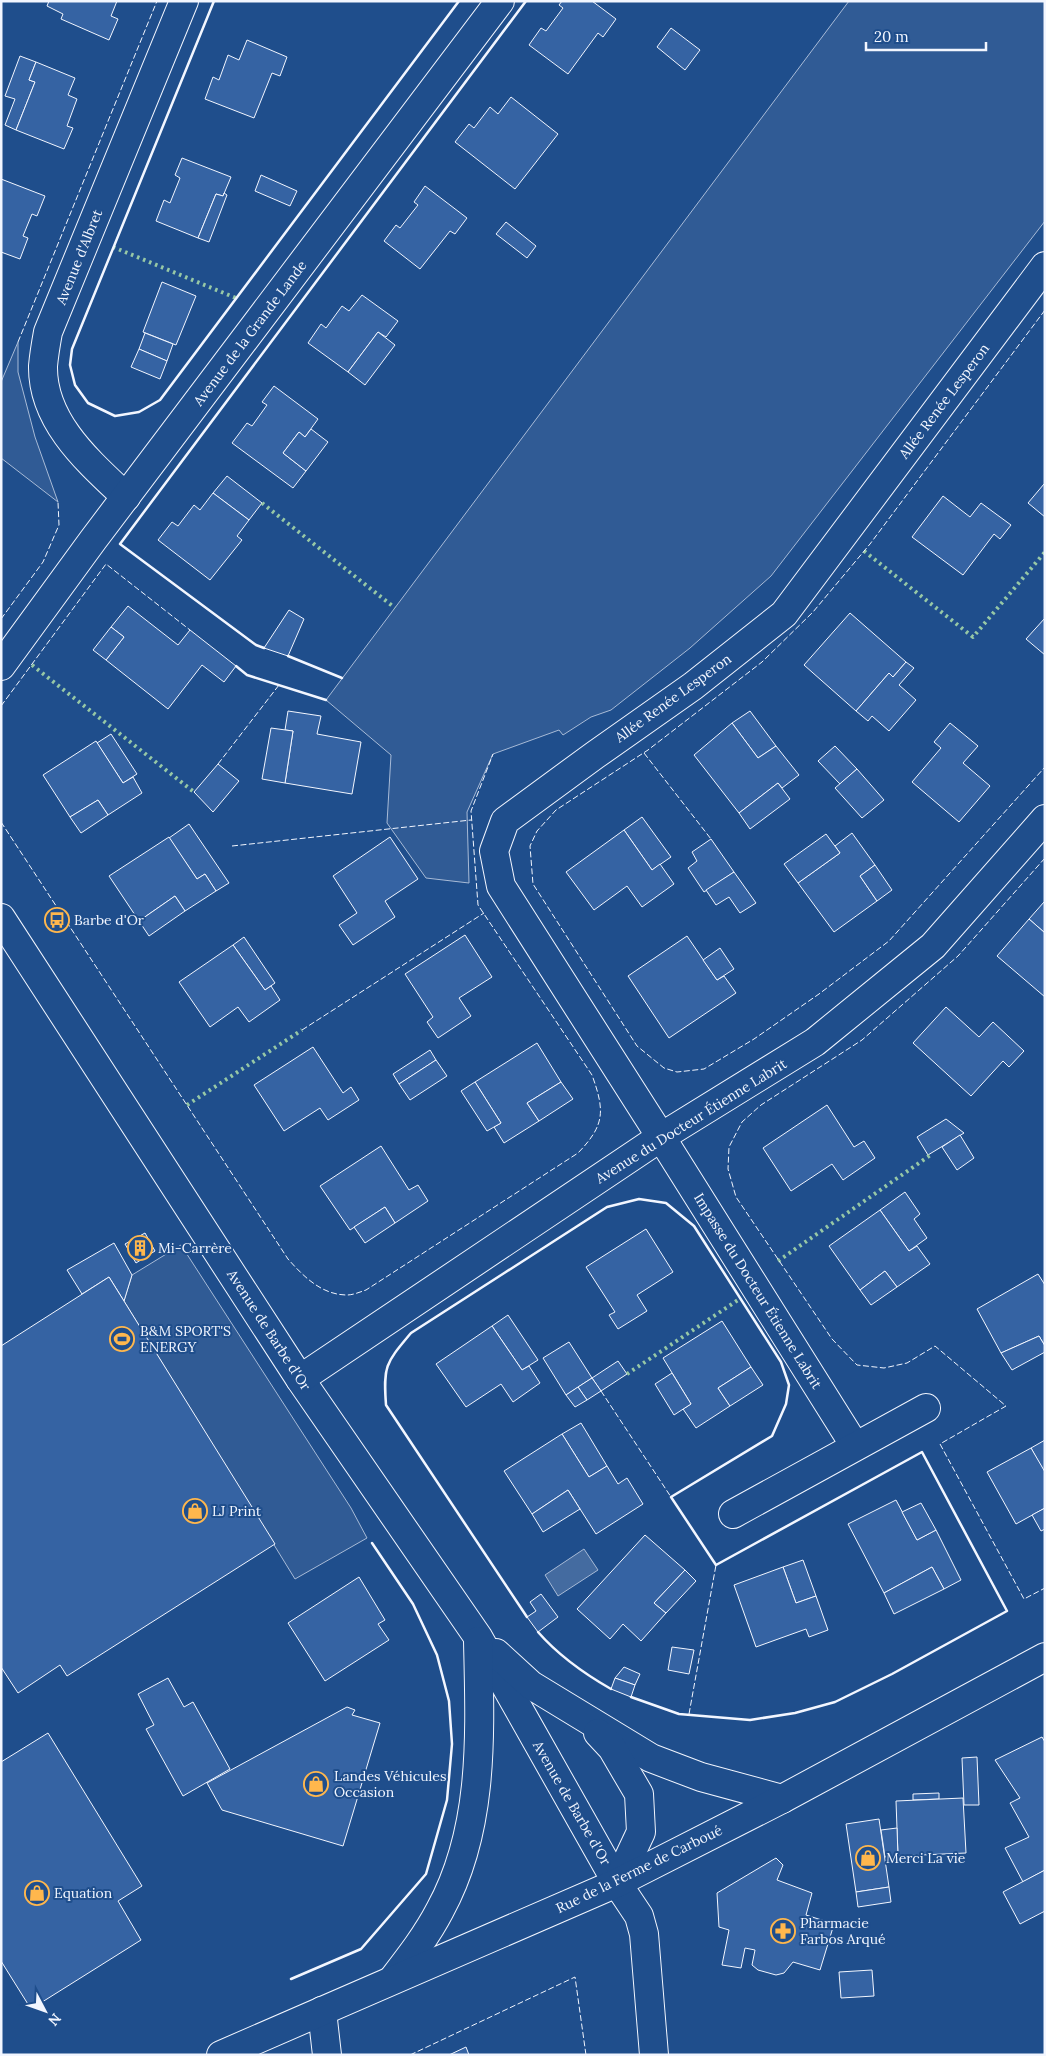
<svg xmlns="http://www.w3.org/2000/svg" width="1046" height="2056" font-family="Lora,serif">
	<rect width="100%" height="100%" fill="#1f4e8c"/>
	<g fill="#305b95" stroke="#a8bbd7">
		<polygon points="849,1 1045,1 1045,221 771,576 690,648 611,710 591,717 563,735 559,730 493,754 467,812 469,883 426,878 387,823 391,755 326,700"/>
		<polygon points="18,342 18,372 35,437 58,502 1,458 1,382"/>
		<polygon points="181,1245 351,1508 367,1538 295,1579 124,1301 132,1275"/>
	</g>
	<polygon fill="#446ba0" stroke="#a8bbd7" points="584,1549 598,1570 558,1596 545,1575"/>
	<g fill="#3563a3" stroke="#f2f6ff">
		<polygon points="49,1 117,1 111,16 118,19 109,40 61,19 63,14 47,6"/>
		<polygon points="562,1 592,1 616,19 603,37 598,33 568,74 529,45 541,28 546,31 563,8 559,5"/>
		<polygon points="671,28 700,50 685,70 657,47"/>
		<polygon points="247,40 287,57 280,76 272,73 254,118 205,99 213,77 219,80 228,55 239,60"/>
		<polygon points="20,56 36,62 29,80 35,82 16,130 5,125 15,99 5,96"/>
		<polygon points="36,62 75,78 68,95 77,99 67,126 73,128 64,149 16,130 35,82 29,80"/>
		<polygon points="511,97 558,134 515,189 455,142 469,124 474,128 490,107 498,114"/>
		<polygon points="182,158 231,177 223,196 216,194 198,238 156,221 164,200 170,203 180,178 175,175"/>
		<polygon points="261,175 297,191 290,206 255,191"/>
		<polygon points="1,179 45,196 37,216 32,214 23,236 28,238 20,259 1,252"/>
		<polygon points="425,186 467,218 455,234 450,231 420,269 384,241 396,225 400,228 418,205 414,202"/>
		<polygon points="224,193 227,195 209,242 198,238 216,194 223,196"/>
		<polygon points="506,222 536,246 527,258 496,234"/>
		<polygon points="162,282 196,296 176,345 143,332"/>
		<polygon points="362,295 398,321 386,337 378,332 348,372 308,343 321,324 326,328 342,306 349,311"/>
		<polygon points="378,332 395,345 365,385 348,372"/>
		<polygon points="145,333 173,344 167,361 139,349"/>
		<polygon points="139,349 167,361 160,379 131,367"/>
		<polygon points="274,386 318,419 305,437 299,432 283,453 306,471 293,488 232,443 247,423 252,426 267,405 262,402"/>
		<polygon points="311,429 328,442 306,471 283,453 299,432 305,437"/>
		<polygon points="227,476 262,503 249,520 213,493"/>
		<polygon points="1044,484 1045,485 1045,517 1028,503"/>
		<polygon points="213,493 249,520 237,536 242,540 210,580 158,540 172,522 178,526 194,505 200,510"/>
		<polygon points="943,496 970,517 981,503 1011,525 1000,539 994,534 963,575 912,537"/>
		<polygon points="128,606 178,645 190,630 236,666 224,682 202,665 168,709 106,660 124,637 111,627"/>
		<polygon points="289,610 304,619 288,656 264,648"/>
		<polygon points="850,613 906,662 893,677 889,673 856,711 804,665"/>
		<polygon points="1045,618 1045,655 1026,639"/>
		<polygon points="111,627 124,637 106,660 93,650"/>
		<polygon points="906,662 914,668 899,685 916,700 889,731 872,716 868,721 856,711 889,673 893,677"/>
		<polygon points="288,711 321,716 317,734 361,742 352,794 285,783 293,731 285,730"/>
		<polygon points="750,711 776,746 758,758 732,723"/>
		<polygon points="732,723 758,758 776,746 799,775 782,788 778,783 739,813 694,755"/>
		<polygon points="950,723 978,746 963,763 990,786 959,822 912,782 941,748 934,742"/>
		<polygon points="271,728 293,731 285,783 262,779"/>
		<polygon points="111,734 137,774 123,783 97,743"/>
		<polygon points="96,741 123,783 133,777 142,793 108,815 98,800 70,817 43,775"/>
		<polygon points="835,746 857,769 840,784 818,761"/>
		<polygon points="218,764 239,781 213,812 194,792"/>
		<polygon points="857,769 884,800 862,818 835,788"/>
		<polygon points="778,783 790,799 750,829 739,813"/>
		<polygon points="98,800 108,815 81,833 70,817"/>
		<polygon points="642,817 671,857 652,870 624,830"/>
		<polygon points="189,824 229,883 216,891 205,874 197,879 169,838"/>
		<polygon points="624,830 652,870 660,864 674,884 642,907 627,886 594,910 566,872"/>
		<polygon points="852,833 875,865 860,876 877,901 834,932 798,883 840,853 835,846"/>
		<polygon points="826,834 840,853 798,883 784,864"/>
		<polygon points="169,837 197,879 205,874 216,891 185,911 175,896 139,921 109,876"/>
		<polygon points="390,837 418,879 385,901 395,917 353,945 339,925 357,913 333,876"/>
		<polygon points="711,839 734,872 704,892 688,868 697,861 692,852"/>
		<polygon points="875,865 892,890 877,901 860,876"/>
		<polygon points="734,872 756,903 740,913 729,897 716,905 706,890"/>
		<polygon points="175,896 185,911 149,936 139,921"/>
		<polygon points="1044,902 1045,902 1045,933 1029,919"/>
		<polygon points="1029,919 1045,933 1045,997 997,956"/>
		<polygon points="465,935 492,977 459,998 471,1016 438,1038 427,1022 433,1017 405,974"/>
		<polygon points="687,936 717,980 724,976 736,993 669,1038 628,976"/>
		<polygon points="244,937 275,983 265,990 233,945"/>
		<polygon points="233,945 265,990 271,986 280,1000 249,1022 238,1007 210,1027 179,982"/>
		<polygon points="720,948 734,969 717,980 703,960"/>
		<polygon points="946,1007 979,1037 993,1022 1024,1051 1009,1067 1003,1061 971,1096 913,1043"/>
		<polygon points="537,1043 561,1082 527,1103 539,1121 504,1143 494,1127 501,1123 475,1082"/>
		<polygon points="313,1047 343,1093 351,1087 359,1100 328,1120 320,1108 284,1131 254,1085"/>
		<polygon points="430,1050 436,1060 399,1084 393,1074"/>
		<polygon points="436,1060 447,1076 410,1100 399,1084"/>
		<polygon points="475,1082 501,1123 487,1131 461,1091"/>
		<polygon points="561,1082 573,1099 539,1121 527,1103"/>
		<polygon points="827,1105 854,1147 864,1141 875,1158 843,1180 832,1164 791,1191 763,1148"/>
		<polygon points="946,1119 964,1133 928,1155 917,1137"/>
		<polygon points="960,1135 974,1158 957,1170 942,1147"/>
		<polygon points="381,1146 409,1190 418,1185 428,1201 395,1223 385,1207 350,1230 320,1186"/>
		<polygon points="905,1192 920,1214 914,1219 927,1238 909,1251 880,1210"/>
		<polygon points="385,1207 395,1223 365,1243 354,1227"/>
		<polygon points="880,1210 909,1251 917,1246 930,1264 897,1287 885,1271 860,1290 829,1246"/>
		<polygon points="646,1229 673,1272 637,1295 647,1311 618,1329 609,1315 615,1312 586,1267"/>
		<polygon points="145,1233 155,1251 136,1263 125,1244"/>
		<polygon points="114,1243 132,1275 124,1301 109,1277 82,1294 67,1270"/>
		<polygon points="885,1271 897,1287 871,1305 860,1290"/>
		<polygon points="1038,1274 1045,1285 1045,1346 1039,1336 1001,1353 977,1309"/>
		<polygon points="109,1277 275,1544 67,1676 60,1665 18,1693 1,1667 1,1346"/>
		<polygon points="508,1315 538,1360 522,1370 492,1326"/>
		<polygon points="722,1321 751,1367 718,1388 730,1406 696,1428 683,1409 691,1404 663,1358"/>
		<polygon points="492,1326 522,1370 529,1366 540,1383 513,1402 501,1384 466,1407 436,1364"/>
		<polygon points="1039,1336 1045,1346 1045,1352 1012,1370 1001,1353"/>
		<polygon points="569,1342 592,1378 566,1395 543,1358"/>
		<polygon points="618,1361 627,1374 601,1391 592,1378"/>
		<polygon points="751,1367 763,1385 730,1406 718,1388"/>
		<polygon points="672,1373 691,1404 674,1415 655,1384"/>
		<polygon points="592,1378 601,1391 587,1400 578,1387"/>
		<polygon points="578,1387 587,1400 575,1407 566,1395"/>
		<polygon points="581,1423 607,1466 589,1477 562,1434"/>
		<polygon points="562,1434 589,1477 607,1466 618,1484 627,1478 643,1504 596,1534 568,1490 532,1514 504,1471"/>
		<polygon points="1045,1440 1045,1472 1044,1472 1031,1448"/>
		<polygon points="1031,1448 1045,1472 1045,1508 1016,1524 987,1472"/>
		<polygon points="568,1490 580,1509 543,1532 532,1514"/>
		<polygon points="896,1500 917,1540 936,1530 961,1580 944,1589 932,1567 884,1593 848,1524"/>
		<polygon points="921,1503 936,1530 917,1540 902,1512"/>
		<polygon points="1045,1508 1045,1529 1041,1531 1032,1515"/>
		<polygon points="645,1535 685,1570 654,1603 666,1613 641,1641 623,1624 610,1639 577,1609"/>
		<polygon points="803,1560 816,1596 796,1603 783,1567"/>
		<polygon points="783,1567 796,1603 816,1596 828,1630 809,1637 806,1629 756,1647 734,1585"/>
		<polygon points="932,1567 944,1589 894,1614 884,1593"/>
		<polygon points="685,1570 696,1581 666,1613 654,1603"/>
		<polygon points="359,1577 385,1620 378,1624 389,1640 325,1681 288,1623"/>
		<polygon points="541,1594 558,1617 538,1632 527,1617 536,1611 530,1602"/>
		<polygon points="672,1647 694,1650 689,1674 668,1670"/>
		<polygon points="624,1667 640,1674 635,1685 615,1678"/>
		<polygon points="168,1678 184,1707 193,1702 230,1769 183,1796 146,1729 154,1725 138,1694"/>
		<polygon points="615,1678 635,1685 631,1697 611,1689"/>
		<polygon points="347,1707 355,1710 352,1715 380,1723 343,1846 222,1810 207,1783"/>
		<polygon points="48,1733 142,1886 118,1901 141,1940 31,2009 1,1961 1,1762"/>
		<polygon points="1042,1737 1045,1742 1045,1870 1023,1882 1005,1848 1029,1837 1010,1803 1020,1798 995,1760"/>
		<polygon points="977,1757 979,1805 964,1805 962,1758"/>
		<polygon points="939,1793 939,1799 913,1800 913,1794"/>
		<polygon points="963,1798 966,1853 898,1856 896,1801"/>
		<polygon points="879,1819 889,1887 856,1892 846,1824"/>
		<polygon points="897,1828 898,1856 885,1857 881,1830"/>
		<polygon points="776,1858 783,1865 777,1880 812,1893 806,1915 834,1924 820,1970 793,1962 784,1973 776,1975 758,1970 752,1965 755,1950 745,1948 741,1968 722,1965 729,1930 719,1927 717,1893"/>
		<polygon points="1045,1870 1045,1911 1020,1924 1003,1892"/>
		<polygon points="889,1887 891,1902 858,1907 856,1892"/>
		<polygon points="872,1970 874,1996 841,1998 839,1972"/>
		<polygon points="466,2047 469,2055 449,2055"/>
	</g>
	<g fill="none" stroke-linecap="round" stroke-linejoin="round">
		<defs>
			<g id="minor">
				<path d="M 126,497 C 89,462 42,422 43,366 C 44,355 46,343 48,332 L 184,1"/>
				<polyline points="1,666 93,540 500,1"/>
				<polyline points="1,918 300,1379 478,1637 617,1883 639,1916 644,1934 654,2055"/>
				<polyline points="300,1379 661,1137 815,1042 933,946 1045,819"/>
				<polyline points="855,1446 661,1137 501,886 494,851 505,821 595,755 693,686 784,614 1045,266"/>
				<polyline points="733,1514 926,1408"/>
				<polyline points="496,1653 531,1685 651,1758 701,1777 782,1799"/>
				<polyline points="598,1733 612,1748 639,1794 641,1832 617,1883"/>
				<path d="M 393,1979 C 410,1957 427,1935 440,1910 C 485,1828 480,1732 478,1641"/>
				<polyline points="322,2011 327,2055"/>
				<polyline points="221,2055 617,1883 782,1799 1045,1657"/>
			</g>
		</defs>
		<use href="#minor" stroke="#f2f6ff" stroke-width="30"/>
		<use href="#minor" stroke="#1f4e8c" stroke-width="28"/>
		<g stroke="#97c8a6" stroke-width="4" stroke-dasharray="2.5 4" stroke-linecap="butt">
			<polyline points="113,247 236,298"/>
			<polyline points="262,503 395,608"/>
			<polyline points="864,551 973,637 1045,552"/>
			<polyline points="32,665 194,792"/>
			<polyline points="187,1105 302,1030"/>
			<polyline points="778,1261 932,1154"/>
			<polyline points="627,1374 741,1298"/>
		</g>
		<g stroke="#f2f6ff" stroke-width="1" stroke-dasharray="6 2.5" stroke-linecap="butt">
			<polyline points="1045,310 870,544 813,612 762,662 648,750 556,810 537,831 530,846 533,884 637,1046 664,1068 677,1072 704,1069 754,1039 819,994 889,941 1045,767"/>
			<polyline points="18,342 157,1"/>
			<polyline points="1,619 43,562 59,525 58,502"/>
			<polyline points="1,706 106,564 190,630"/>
			<polyline points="644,753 711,839"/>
			<polyline points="218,764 279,685"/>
			<path d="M 1,822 L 288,1259 C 304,1277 322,1295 347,1295 C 353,1295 360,1292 366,1290 L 578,1153 C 605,1125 605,1111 592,1075 L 478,905 L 471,811 L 493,754"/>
			<polyline points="232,846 471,820"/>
			<polyline points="1045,858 958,956 862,1040 761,1105 742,1122 729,1147 728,1169 736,1197 832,1339 857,1365 884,1368 907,1363 935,1346 1006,1406 940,1444 1024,1599 1045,1588"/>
			<polyline points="302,1030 484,913"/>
			<polyline points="601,1391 671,1497"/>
			<polyline points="689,1714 716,1565"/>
			<polyline points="410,2055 575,1977 586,2055"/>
		</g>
		<g stroke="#f2f6ff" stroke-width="2.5">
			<polyline points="214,1 72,349 70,365 75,385 88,403 115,416 139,412 160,400 459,1"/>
			<polyline points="264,648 256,645 120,544 526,1"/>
			<polyline points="288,656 342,678"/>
			<polyline points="236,666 247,675 326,700"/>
			<path d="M 527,1617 L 386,1405 C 383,1365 386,1363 411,1333 L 607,1207 L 639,1199 L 666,1203 L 694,1226 L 781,1362 L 789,1385 L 786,1404 L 772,1436 L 671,1497 L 716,1565 L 922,1452 L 1007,1611 L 892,1674 L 835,1702 L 795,1713 L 750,1720 L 679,1714 L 631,1697"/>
			<path d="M 538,1632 C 559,1656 583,1673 611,1689"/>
			<polyline points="291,1979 361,1949 426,1874 447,1800 452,1744 449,1701 437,1655 413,1604 372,1543"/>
		</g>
	</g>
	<defs>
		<symbol id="bus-ring" viewBox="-11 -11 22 22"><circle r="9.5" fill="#1f4e8c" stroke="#ffb74d" stroke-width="1.5"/><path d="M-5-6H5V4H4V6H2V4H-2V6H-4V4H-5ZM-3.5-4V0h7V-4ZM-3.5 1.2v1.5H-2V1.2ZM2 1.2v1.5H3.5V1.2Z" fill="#ffb74d"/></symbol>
		<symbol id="building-ring" viewBox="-11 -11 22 22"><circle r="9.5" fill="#1f4e8c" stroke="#ffb74d" stroke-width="1.5"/><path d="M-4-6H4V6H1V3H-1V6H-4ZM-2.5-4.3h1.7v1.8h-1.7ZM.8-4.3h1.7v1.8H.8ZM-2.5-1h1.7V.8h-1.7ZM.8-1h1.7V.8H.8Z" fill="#ffb74d"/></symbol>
		<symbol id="stadium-ring" viewBox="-11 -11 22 22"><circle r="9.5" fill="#1f4e8c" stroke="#ffb74d" stroke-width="1.5"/><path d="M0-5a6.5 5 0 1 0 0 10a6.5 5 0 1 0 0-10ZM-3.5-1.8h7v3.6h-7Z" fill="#ffb74d"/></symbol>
		<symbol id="shop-ring" viewBox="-11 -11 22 22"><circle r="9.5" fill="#1f4e8c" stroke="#ffb74d" stroke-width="1.5"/><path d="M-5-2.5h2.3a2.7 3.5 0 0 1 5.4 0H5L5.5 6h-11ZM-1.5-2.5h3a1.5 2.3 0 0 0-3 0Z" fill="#ffb74d"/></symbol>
		<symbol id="pharmacy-ring" viewBox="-11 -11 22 22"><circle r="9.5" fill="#1f4e8c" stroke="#ffb74d" stroke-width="1.5"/><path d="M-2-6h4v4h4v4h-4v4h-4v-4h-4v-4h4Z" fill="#ffb74d"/></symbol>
	</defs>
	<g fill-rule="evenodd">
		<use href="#bus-ring" x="43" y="906" width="28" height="28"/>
		<use href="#building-ring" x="126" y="1234" width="28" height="28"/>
		<use href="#stadium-ring" x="108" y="1325" width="28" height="28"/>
		<use href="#shop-ring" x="181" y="1497" width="28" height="28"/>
		<use href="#shop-ring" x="302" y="1770" width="28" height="28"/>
		<use href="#shop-ring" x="854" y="1844" width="28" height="28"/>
		<use href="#shop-ring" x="23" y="1879" width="28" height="28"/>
		<use href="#pharmacy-ring" x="769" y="1917" width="28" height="28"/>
	</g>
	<g text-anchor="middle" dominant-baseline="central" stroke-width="4" stroke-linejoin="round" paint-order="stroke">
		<g font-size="14" fill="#f2f6ff" stroke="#1f4e8c">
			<text transform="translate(79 257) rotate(-68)">Avenue d'Albret</text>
			<text transform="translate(250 333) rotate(-53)">Avenue de la Grande Lande</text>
			<text transform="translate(944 401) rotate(-53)">Allée Renée Lesperon</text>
			<text transform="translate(673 698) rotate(-36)">Allée Renée Lesperon</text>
			<text transform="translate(691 1121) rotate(-32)">Avenue du Docteur Étienne Labrit</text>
			<text transform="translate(758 1291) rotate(58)">Impasse du Docteur Étienne Labrit</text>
			<text transform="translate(269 1330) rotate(57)">Avenue de Barbe d'Or</text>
			<text transform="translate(572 1803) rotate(60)">Avenue de Barbe d'Or</text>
			<text transform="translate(639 1869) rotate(-26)">Rue de la Ferme de Carboué</text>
		</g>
		<g font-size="14" fill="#f2f6ff" stroke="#1f4e8c" text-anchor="start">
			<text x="74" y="920">Barbe d'Or</text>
			<text x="158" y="1248">Mi-Carrère</text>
			<text x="140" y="1331">B&amp;M SPORT'S<tspan x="140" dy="16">ENERGY</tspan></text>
			<text x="212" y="1511">LJ Print</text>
			<text x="334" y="1776">Landes Véhicules<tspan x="334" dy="16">Occasion</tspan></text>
			<text x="886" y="1858">Merci La vie</text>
			<text x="54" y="1893">Equation</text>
			<text x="800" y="1923">Pharmacie<tspan x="800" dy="16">Farbos Arqué</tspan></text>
		</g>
	</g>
	<rect width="1046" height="2056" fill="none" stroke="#f2f6ff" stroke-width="5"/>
	<g transform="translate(45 2011) rotate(131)" stroke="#1f4e8c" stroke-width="4" paint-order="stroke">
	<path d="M0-4L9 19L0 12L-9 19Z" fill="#f2f6ff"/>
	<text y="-8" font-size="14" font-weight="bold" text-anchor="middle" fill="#f2f6ff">N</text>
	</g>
	<path d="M866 42v8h120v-8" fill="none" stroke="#f2f6ff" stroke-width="2.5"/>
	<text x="874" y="42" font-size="15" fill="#f2f6ff" stroke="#1f4e8c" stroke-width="4" paint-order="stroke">20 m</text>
</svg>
